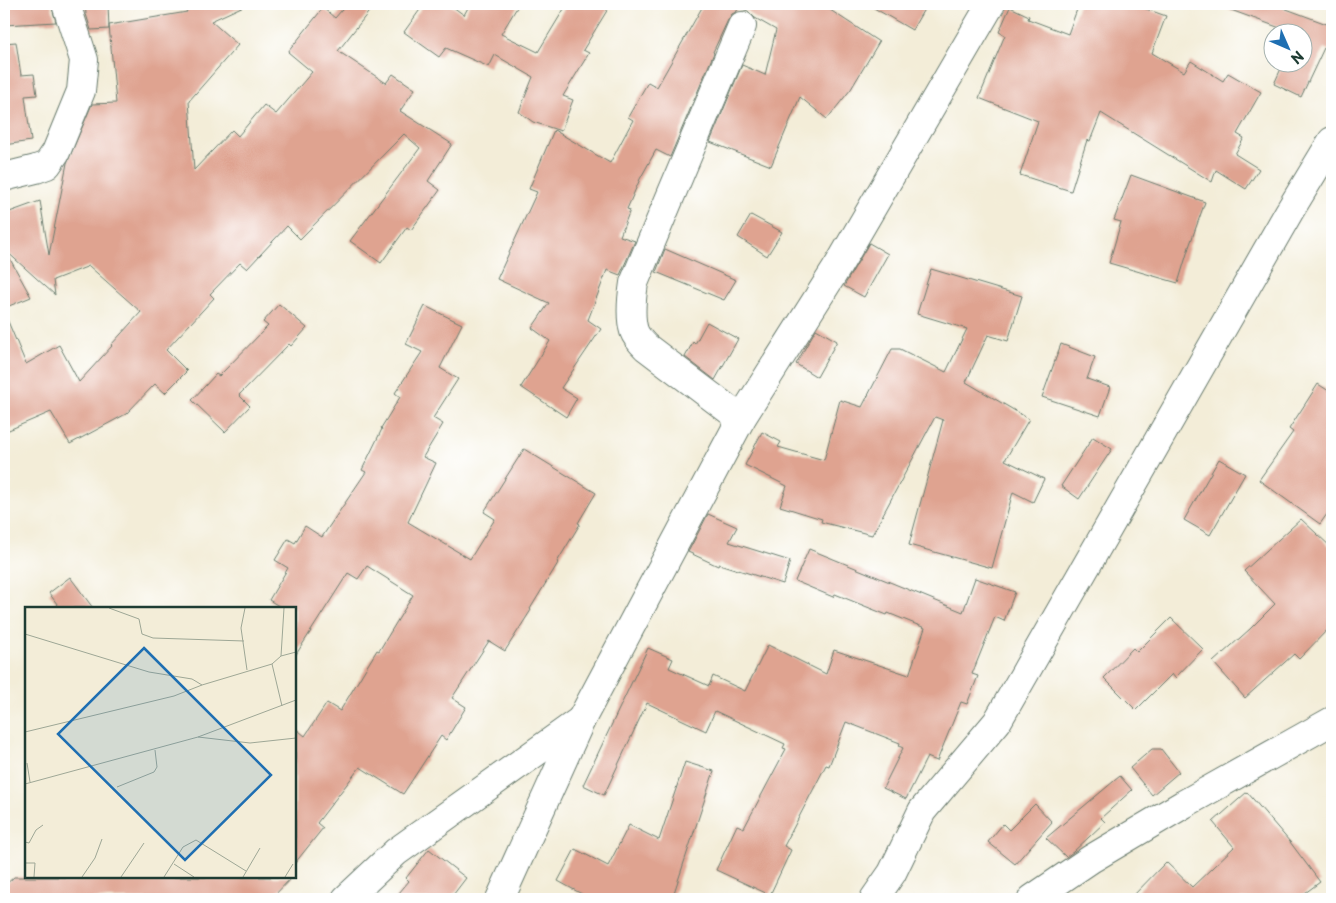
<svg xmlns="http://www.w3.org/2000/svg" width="1336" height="903" font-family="'Playpen Sans',sans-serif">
	<rect width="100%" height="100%" fill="#fff"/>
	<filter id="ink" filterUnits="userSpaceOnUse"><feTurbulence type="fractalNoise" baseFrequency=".02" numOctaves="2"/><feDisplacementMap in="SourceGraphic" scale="10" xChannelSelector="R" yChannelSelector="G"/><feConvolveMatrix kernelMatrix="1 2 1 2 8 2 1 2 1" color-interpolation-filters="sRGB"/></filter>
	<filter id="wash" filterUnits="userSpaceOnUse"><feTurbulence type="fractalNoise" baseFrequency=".0096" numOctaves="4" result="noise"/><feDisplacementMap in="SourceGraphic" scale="20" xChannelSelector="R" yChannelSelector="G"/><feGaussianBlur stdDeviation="1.12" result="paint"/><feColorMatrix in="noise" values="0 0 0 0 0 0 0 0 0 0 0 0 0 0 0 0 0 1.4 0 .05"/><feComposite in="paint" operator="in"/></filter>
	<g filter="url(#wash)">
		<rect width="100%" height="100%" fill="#f3edd8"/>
		<g id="blocks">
			<g fill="#dfa390">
				<polygon points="4,4 51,4 56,22 4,25"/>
				<polygon points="85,4 108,4 109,29 91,30 86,14"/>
				<polygon points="183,4 248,4 211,21 238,45 189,101 194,170 232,130 238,136 264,105 276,114 312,72 288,52 323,8 335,18 347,4 375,4 338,51 386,83 393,74 415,89 400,111 452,144 428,181 440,190 411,230 407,227 381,263 350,241 420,148 404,134 300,239 287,226 247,269 240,263 210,294 214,298 166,350 187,371 165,393 155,384 126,414 70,444 51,412 4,432 4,312 26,364 59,345 79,382 112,346 111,345 141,312 89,266 53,280 55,295 5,250 31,297 4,308 4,214 40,201 49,255 67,163 92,104 116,103 109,25 187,12"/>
				<polygon points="424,4 449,4 464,15 470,4 519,4 501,34 538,52 567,4 611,4 583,50 589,53 563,96 573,100 561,131 533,122 519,112 533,77 495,55 489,67 446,48 439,57 404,32"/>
				<polygon points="704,4 821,4 879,42 851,89 827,119 800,97 771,166 710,142 742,65 765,75 776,30 755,18 748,11 739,8 736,12 732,14 728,20 713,52 714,53 670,157 656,150 640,179 627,209 630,210 620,236 635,241 620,275 607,270 588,320 601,329 561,388 577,398 566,417 521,387 550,341 532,328 549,303 497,279 537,192 529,189 554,130 610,163 633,120 628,117 648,82 657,87"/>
				<polygon points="867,4 927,4 912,30"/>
				<polygon points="1079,4 1132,4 1166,16 1152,53 1184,72 1191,61 1223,81 1228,73 1261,92 1237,134 1244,138 1235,154 1259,169 1246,189 1216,170 1212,182 1101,113 1090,141 1087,140 1071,191 1020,175 1038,121 979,98 1005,35 999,32 1010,7 1029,16 1028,19 1068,34"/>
				<polygon points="1221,4 1273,4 1332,26 1332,52 1324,48 1301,97 1274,84 1284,62 1304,62 1304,32 1291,32 1220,6"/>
				<polygon points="16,42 21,75 34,74 37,95 25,96 31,141 4,145 4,43"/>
				<polygon points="1131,175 1205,202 1189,247 1178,283 1109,263 1121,222 1114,220"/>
				<polygon points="751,215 782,232 767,256 738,237"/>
				<polygon points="869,243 888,254 864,297 844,286"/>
				<polygon points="665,249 736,280 724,300 656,272"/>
				<polygon points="931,269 1022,296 1008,341 988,335 966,382 1029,419 1005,460 1044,479 1033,502 1013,492 992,568 909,545 943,420 935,417 872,535 821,522 822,519 780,506 787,486 745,465 762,432 781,442 778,447 824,460 840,400 862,407 892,349 900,349 946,372 967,329 917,314"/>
				<polygon points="279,304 307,328 291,346 289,344 239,395 250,406 225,432 192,400 216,374 219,376 268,326 263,322"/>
				<polygon points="425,306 462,324 440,368 458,379 433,418 443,424 423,457 436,463 408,522 470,559 495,519 484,512 524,449 596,493 578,523 580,524 557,562 558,563 530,609 531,610 505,651 489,641 452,698 466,707 446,740 441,736 403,794 360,767 317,823 323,828 295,863 295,728 305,736 327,703 340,711 377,650 379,651 413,595 367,566 358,579 348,573 295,656 295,608 282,608 269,600 288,568 275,560 288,539 295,543 305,526 322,537 366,472 362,470 382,429 381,428 400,397 395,393 422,352 406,344"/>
				<polygon points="707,322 738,339 715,380 685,357 693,342 695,344"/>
				<polygon points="816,329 837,341 817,377 796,364"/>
				<polygon points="1061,344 1095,357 1087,379 1110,387 1100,416 1042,397"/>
				<polygon points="1318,384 1332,393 1332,507 1320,524 1259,480 1293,432 1289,429"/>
				<polygon points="1093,437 1112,449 1079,499 1061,486"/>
				<polygon points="1219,459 1245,474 1210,535 1184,520"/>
				<polygon points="708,514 737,527 729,542 790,561 783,584 719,564 718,566 688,552"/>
				<polygon points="1301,519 1332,548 1332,625 1299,659 1294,654 1245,698 1213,662 1250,629 1275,604 1244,571"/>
				<polygon points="809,549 963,612 975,578 1015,592 1004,621 995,617 972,674 978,676 967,704 961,702 937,761 927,757 906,799 883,788 903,748 899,746 900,743 846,722 829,766 826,765 784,846 791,850 770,895 716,870 737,825 744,828 786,749 783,748 785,744 715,711 706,731 647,703 604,795 583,785 648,648 673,659 669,668 709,686 713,676 745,691 768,645 826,674 834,650 909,675 925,628 888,613 887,615 835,594 833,597 795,581"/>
				<polygon points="70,577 93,608 60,608 49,593"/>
				<polygon points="1171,618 1203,649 1175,678 1172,674 1136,710 1104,678 1133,648 1137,652"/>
				<polygon points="1152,749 1161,749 1179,772 1152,795 1130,768"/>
				<polygon points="685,762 714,771 672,899 591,899 558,881 575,849 608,866 629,825 659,840"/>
				<polygon points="1120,776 1132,790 1101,818 1105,822 1073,852 1066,857 1046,838"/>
				<polygon points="1247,792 1290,842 1320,882 1297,899 1130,899 1166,862 1192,887 1234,847 1213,822"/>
				<polygon points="1035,804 1052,822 1015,864 988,842 1003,824 1009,830"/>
				<polygon points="429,849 466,878 450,899 394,899 409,881 406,878"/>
				<polygon points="14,877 292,877 271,899 4,899 4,886"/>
			</g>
		</g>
	</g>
	<g filter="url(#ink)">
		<use href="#blocks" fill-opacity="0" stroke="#697b6d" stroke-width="1"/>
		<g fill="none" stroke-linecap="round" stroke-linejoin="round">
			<defs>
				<g id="minor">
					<polyline points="4,177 36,169 47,165 56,152 81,91 84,60 66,4"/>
					<path d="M 741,419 L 646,347 C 641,342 636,337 634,331 C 630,318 632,296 634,283 L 742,26"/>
					<polyline points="346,899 396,852 581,720"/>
					<polyline points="500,899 581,720 741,419 838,266 991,4"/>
					<polyline points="874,899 892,873 922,811 997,722 1289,212 1332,141"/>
					<polyline points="1032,899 1091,859 1184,804 1332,721"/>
				</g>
			</defs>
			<use href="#minor" stroke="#697b6d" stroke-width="30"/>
			<use href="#minor" stroke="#fff" stroke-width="28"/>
		</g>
	</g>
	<g transform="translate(25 607)">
		<rect width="271" height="271" fill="#f3edd8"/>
		<path fill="none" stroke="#9ea796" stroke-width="1" d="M 84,1 L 114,12 L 117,27 L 128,31 L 219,34M 220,1 L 216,21 L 222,63M 0,27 L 124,65 L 167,72 L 177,78 L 247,57 L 257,99M 256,49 L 259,1M 247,57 L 256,49 L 271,45M 0,125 L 149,89 L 177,78M 173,130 L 225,136 L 271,131M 2,156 L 5,175M 0,177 L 173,130 L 271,93M 92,180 L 129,165 L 132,160 L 130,143M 0,235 L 4,236 L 11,223 L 18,218M 0,256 L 10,256 L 9,270M 149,257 L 169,270M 57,270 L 70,251 L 77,232M 96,270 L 119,236M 139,270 L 158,240 L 171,233 L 221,264M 218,270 L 235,241M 260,270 L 268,257"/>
		<path fill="#1f6fb2" fill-opacity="0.15" stroke="#1f6fb2" stroke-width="2.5" d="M 119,41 L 246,168 L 160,253 L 33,127 Z"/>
		<rect width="271" height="271" fill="none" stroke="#1f3d34" stroke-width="2.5"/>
	</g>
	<rect width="1336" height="903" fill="none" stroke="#fff" stroke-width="20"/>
	<g transform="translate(1288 48) rotate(135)"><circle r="24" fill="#ffffff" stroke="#a5b1ae"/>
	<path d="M0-4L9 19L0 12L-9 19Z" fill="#1f6fb2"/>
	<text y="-8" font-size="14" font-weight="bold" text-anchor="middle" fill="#1f3d34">N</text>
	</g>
</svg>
